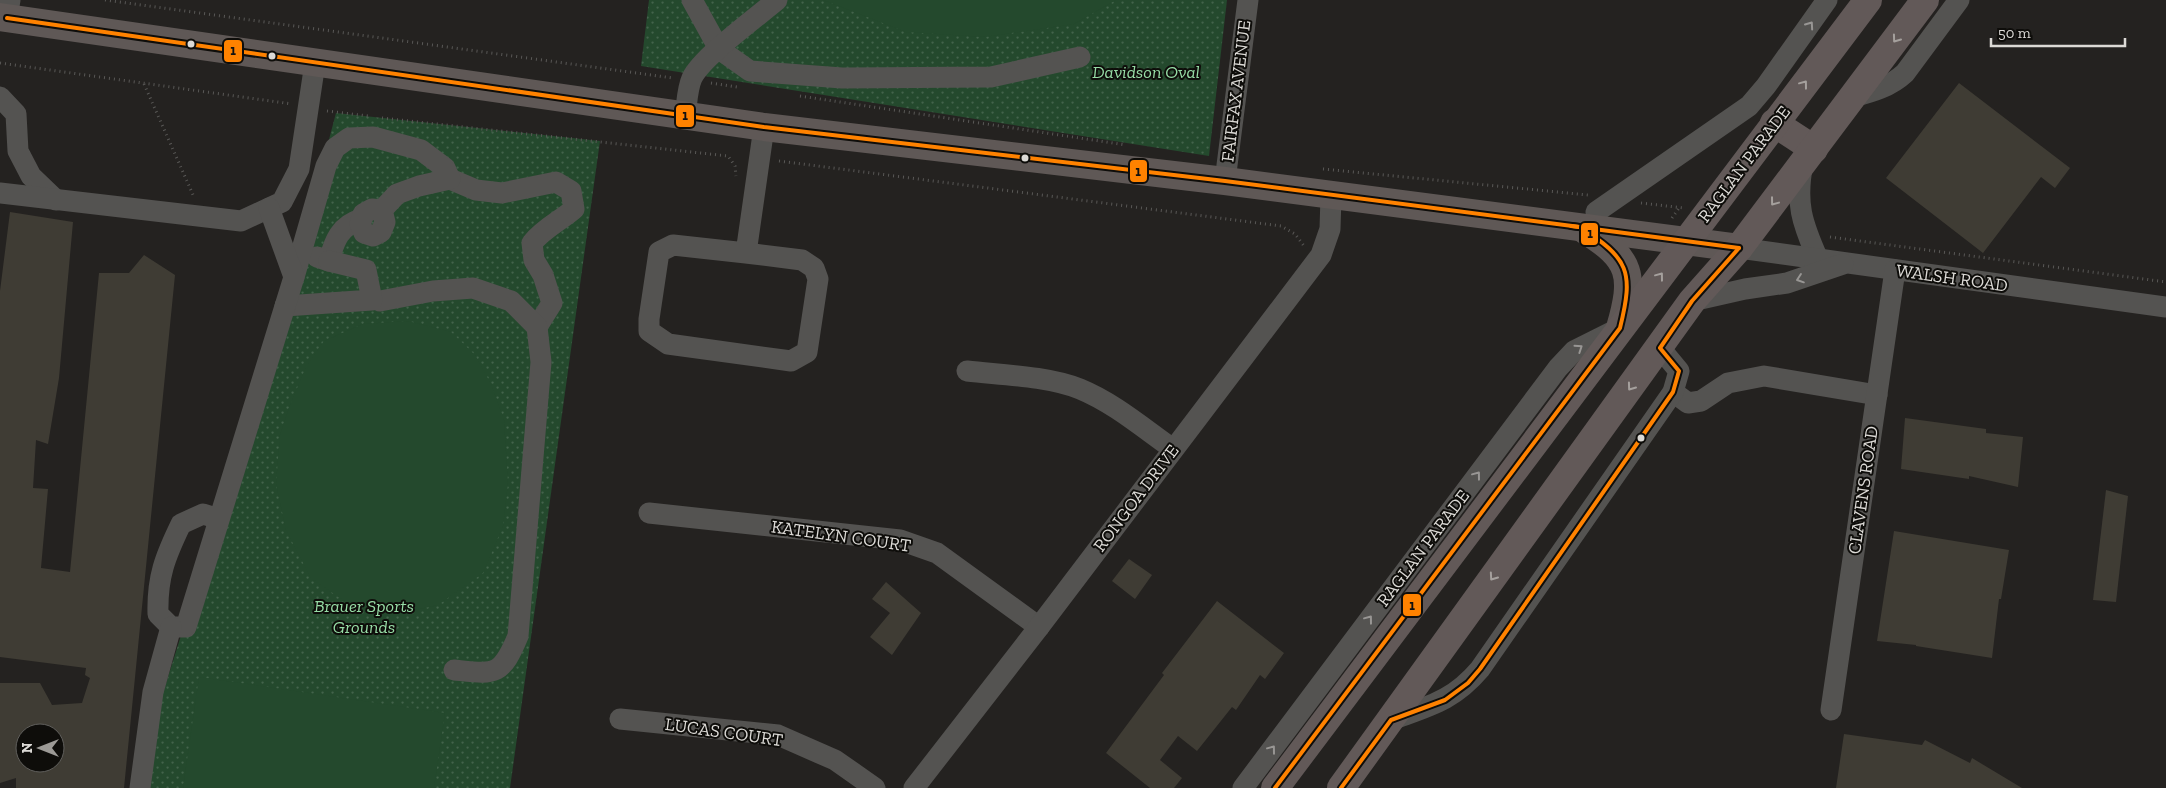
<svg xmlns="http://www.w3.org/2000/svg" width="2166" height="788" font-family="'Zilla Slab',serif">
	<defs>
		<pattern id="park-dots" width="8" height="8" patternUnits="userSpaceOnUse" patternTransform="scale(1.25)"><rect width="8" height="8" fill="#24492d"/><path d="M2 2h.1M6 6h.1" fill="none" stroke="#43634b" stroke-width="1.8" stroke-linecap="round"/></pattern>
	</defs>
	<rect width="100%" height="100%" fill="#242220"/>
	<g fill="url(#park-dots)">
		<polygon points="649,0 1227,0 1209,156 641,66"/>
		<polygon points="336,113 600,141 510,788 147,788 161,699 285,306"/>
	</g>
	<g fill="#24492d">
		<polygon points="823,0 1116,0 1074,24 984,37 906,32"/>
		<polygon points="408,321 451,332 475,355 491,384 504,420 508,483 503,526 483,573 438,605 389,616 347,603 311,578 286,530 276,484 280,435 290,405 306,367 324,341 363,324"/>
		<polygon points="199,677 445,713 434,788 183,788"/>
	</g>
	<g fill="#3f3c34" fill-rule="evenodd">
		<polygon points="1959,83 2070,168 2055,188 2041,177 1983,253 1886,178"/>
		<path d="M 10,212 L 73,222 L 59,378 L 48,444 L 36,440 L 33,488 L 48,489 L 41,568 L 70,572 L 99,273 L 129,273 L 144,255 L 175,275 L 124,788 L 16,788 L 16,778 L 0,783 L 0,683 L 40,683 L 52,705 L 82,703 L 90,678 L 85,675 L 86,668 L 0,657 L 0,291 ZM 25,733 L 55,733 L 55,763 L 25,763 Z"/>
		<polygon points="1905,418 1986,429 1986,433 2023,437 2018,487 1969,476 1969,479 1901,469"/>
		<polygon points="2106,490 2128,496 2116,602 2093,600"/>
		<polygon points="1894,531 2009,550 2001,599 1999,599 1992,658 1916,646 1916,645 1877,641"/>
		<polygon points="1129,559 1152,575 1135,599 1112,581"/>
		<polygon points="886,582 921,613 892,655 870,637 890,613 872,599"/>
		<polygon points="1217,601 1284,653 1265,679 1260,675 1236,710 1232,707 1197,751 1178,736 1160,760 1182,778 1174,788 1150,788 1106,753 1164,675 1162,673"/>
		<polygon points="1844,734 1922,745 1925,740 1970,763 1972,758 2022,788 1836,788"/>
	</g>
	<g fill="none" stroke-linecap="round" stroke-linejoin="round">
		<g stroke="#595856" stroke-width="3" stroke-dasharray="1 4" stroke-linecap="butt">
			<polyline points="105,0 673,78"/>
			<polyline points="0,63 292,104"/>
			<polyline points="711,83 737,87"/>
			<polyline points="144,84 194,197"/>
			<polyline points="800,96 1126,145"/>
			<polyline points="327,111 368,116"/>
			<polyline points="382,118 728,156 735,166 736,176"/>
			<polyline points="779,161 1281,226 1295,234 1304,246"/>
			<polyline points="1323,169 1588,195"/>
			<polyline points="1641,203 1684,208"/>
			<polyline points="1672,218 1679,208"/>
			<polyline points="1830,237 2166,282"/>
		</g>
		<g stroke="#545351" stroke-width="21">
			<polyline points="692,0 719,49 750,71 842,78 991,77 1080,57"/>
			<polyline points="7,18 10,0"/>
			<polyline points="0,97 16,114 18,151 31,176 56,200"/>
			<path d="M 1853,97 C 1872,92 1890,87 1905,73 L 1959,0"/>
			<path d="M 685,116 C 687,104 687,89 692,78 C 702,57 757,17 777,0"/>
			<path d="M 1803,163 C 1795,203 1802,223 1818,259"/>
			<path d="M 450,179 L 476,190 L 502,193 L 556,182 L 571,191 L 574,209 C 560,221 544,228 532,243 L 534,260 L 543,275 L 552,303 L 537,327"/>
			<polyline points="1225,181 1248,0"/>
			<polyline points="0,193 241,221 282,202 299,169 315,63"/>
			<polyline points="1596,212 1749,106 1766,86 1827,0"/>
			<polyline points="1739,248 2166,307"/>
			<polyline points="746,253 673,245 659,252 649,319 649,331 668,344 791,361 807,352 818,279 814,268 802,260 746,253 764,127"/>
			<path d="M 317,257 L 329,261 C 334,241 340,225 362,219"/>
			<polyline points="294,277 326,166 335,148 349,138 373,137 421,150 445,168 450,179 419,186 397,194 382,210 372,209 363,214 360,224 364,233 373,236 381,232 385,222 382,210"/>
			<path d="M 380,301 L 433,291 L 473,288 L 511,301 L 537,327 L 541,362 L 518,636 C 501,677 495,674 454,670"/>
			<polyline points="1692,301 1745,289 1787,283 1843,264"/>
			<polyline points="285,306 372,300 366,270 329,261"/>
			<path d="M 967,371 C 1002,375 1047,376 1080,389 C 1114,403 1143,428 1173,449"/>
			<polyline points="1673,392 1688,403 1701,401 1728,383 1764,376 1877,395"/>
			<polyline points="649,513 900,540 937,553 1039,627"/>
			<path d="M 219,519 L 203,514 L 181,524 C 165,557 157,577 158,614 L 171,627 L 186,627 L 294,277 L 269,208"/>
			<polyline points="1831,710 1895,270"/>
			<polyline points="620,719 778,735 835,760 875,788"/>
			<path d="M 1391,720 C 1429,706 1453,701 1480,669 L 1673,392 L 1679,371 L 1660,348"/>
			<polyline points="140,788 153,692 171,627"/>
			<polyline points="914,788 1039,627 1321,255 1330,229 1331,196"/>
			<polyline points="1243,788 1558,368 1574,351 1620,328"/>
		</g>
		<g stroke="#5f5856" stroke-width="28">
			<polyline points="0,17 764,127 1225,181 1739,248"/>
			<path d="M 1585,230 C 1632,259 1635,276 1620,328"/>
		</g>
		<g stroke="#625958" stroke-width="28">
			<polyline points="1774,123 1814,149"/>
			<polyline points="1275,788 1868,0"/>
			<polyline points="1341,788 1692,301 1739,248 1925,0"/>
		</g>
		<defs>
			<g id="bus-1">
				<path d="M 7,18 L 764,127 L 1225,181 L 1580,227 C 1629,259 1634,271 1620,328 L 1275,788"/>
				<polyline points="1571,226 1739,248"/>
				<polyline points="1341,788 1391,720 1445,700 1468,683 1480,669 1673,392 1679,371 1660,348 1692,301 1739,248"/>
			</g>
		</defs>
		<use href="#bus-1" stroke="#0e0d0a" stroke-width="8"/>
		<use href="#bus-1" stroke="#ff8200" stroke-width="4"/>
	</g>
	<defs><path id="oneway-chevron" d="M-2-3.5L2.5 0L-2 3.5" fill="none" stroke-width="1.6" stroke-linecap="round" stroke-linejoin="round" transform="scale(1.25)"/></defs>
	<g stroke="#989694">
		<use href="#oneway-chevron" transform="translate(1810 25) rotate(-55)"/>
		<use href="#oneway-chevron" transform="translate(1800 279) rotate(161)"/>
		<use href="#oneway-chevron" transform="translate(1579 348) rotate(-34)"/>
		<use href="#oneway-chevron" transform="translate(1477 475) rotate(-53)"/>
		<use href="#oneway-chevron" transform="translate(1369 619) rotate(-53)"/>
		<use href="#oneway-chevron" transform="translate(1272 749) rotate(-53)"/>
	</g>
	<g stroke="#a5a09d">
		<use href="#oneway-chevron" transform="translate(1896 39) rotate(126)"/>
		<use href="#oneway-chevron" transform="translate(1804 84) rotate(-53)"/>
		<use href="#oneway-chevron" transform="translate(1774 202) rotate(127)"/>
		<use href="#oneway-chevron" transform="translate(1660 276) rotate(-53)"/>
		<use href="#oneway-chevron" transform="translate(1631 387) rotate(126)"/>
		<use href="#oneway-chevron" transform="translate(1493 577) rotate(125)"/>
	</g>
	<g fill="#dcdad6" stroke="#0e0d0a" stroke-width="2">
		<circle cx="191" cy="44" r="4.5"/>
		<circle cx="272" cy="56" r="4.5"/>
		<circle cx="1025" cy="158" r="4.5"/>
		<circle cx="1641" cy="438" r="4.5"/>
	</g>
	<g text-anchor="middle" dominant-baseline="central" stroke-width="4" stroke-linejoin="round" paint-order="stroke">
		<g font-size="18" font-style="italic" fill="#97dda6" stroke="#0e0d0a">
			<text x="1146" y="72">Davidson Oval</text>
			<text x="364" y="606">Brauer Sports<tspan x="364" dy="21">Grounds</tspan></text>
		</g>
		<g font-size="18" fill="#dcdad6" stroke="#0e0d0a">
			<text transform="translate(1236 91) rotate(-83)">FAIRFAX AVENUE</text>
			<text transform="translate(1744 164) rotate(-53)">RAGLAN PARADE</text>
			<text transform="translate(1952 278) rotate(8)">WALSH ROAD</text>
			<text transform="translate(1863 490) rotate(-82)">CLAVENS ROAD</text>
			<text transform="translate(1136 498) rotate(-53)">RONGOA DRIVE</text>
			<text transform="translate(841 536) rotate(8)">KATELYN COURT</text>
			<text transform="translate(1423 548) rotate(-53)">RAGLAN PARADE</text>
			<text transform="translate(724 732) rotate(8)">LUCAS COURT</text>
		</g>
	</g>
	<g stroke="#0e0d0a" stroke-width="2">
		<rect x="223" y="39" width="20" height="24" rx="5" fill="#ff8200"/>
		<rect x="675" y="104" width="20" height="24" rx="5" fill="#ff8200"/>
		<rect x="1129" y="159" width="19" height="24" rx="5" fill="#ff8200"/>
		<rect x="1580" y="222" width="19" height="24" rx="5" fill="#ff8200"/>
		<rect x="1402" y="593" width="20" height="24" rx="5" fill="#ff8200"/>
	</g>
	<g font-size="14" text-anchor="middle" font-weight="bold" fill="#111">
		<text x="233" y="55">1</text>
		<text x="685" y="120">1</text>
		<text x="1138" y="176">1</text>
		<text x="1590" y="238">1</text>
		<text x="1412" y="610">1</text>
	</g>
	<g transform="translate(40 748) rotate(270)"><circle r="24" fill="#0e0d0a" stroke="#605f5c"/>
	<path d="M0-4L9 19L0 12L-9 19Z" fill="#9c9a96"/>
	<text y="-8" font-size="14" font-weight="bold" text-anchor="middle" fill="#dcdad6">N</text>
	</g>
	<path d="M1991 38v8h134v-8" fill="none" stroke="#dcdad6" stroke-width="2.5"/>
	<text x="1998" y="38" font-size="15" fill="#dcdad6" stroke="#0e0d0a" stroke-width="4" paint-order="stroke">50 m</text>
</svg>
